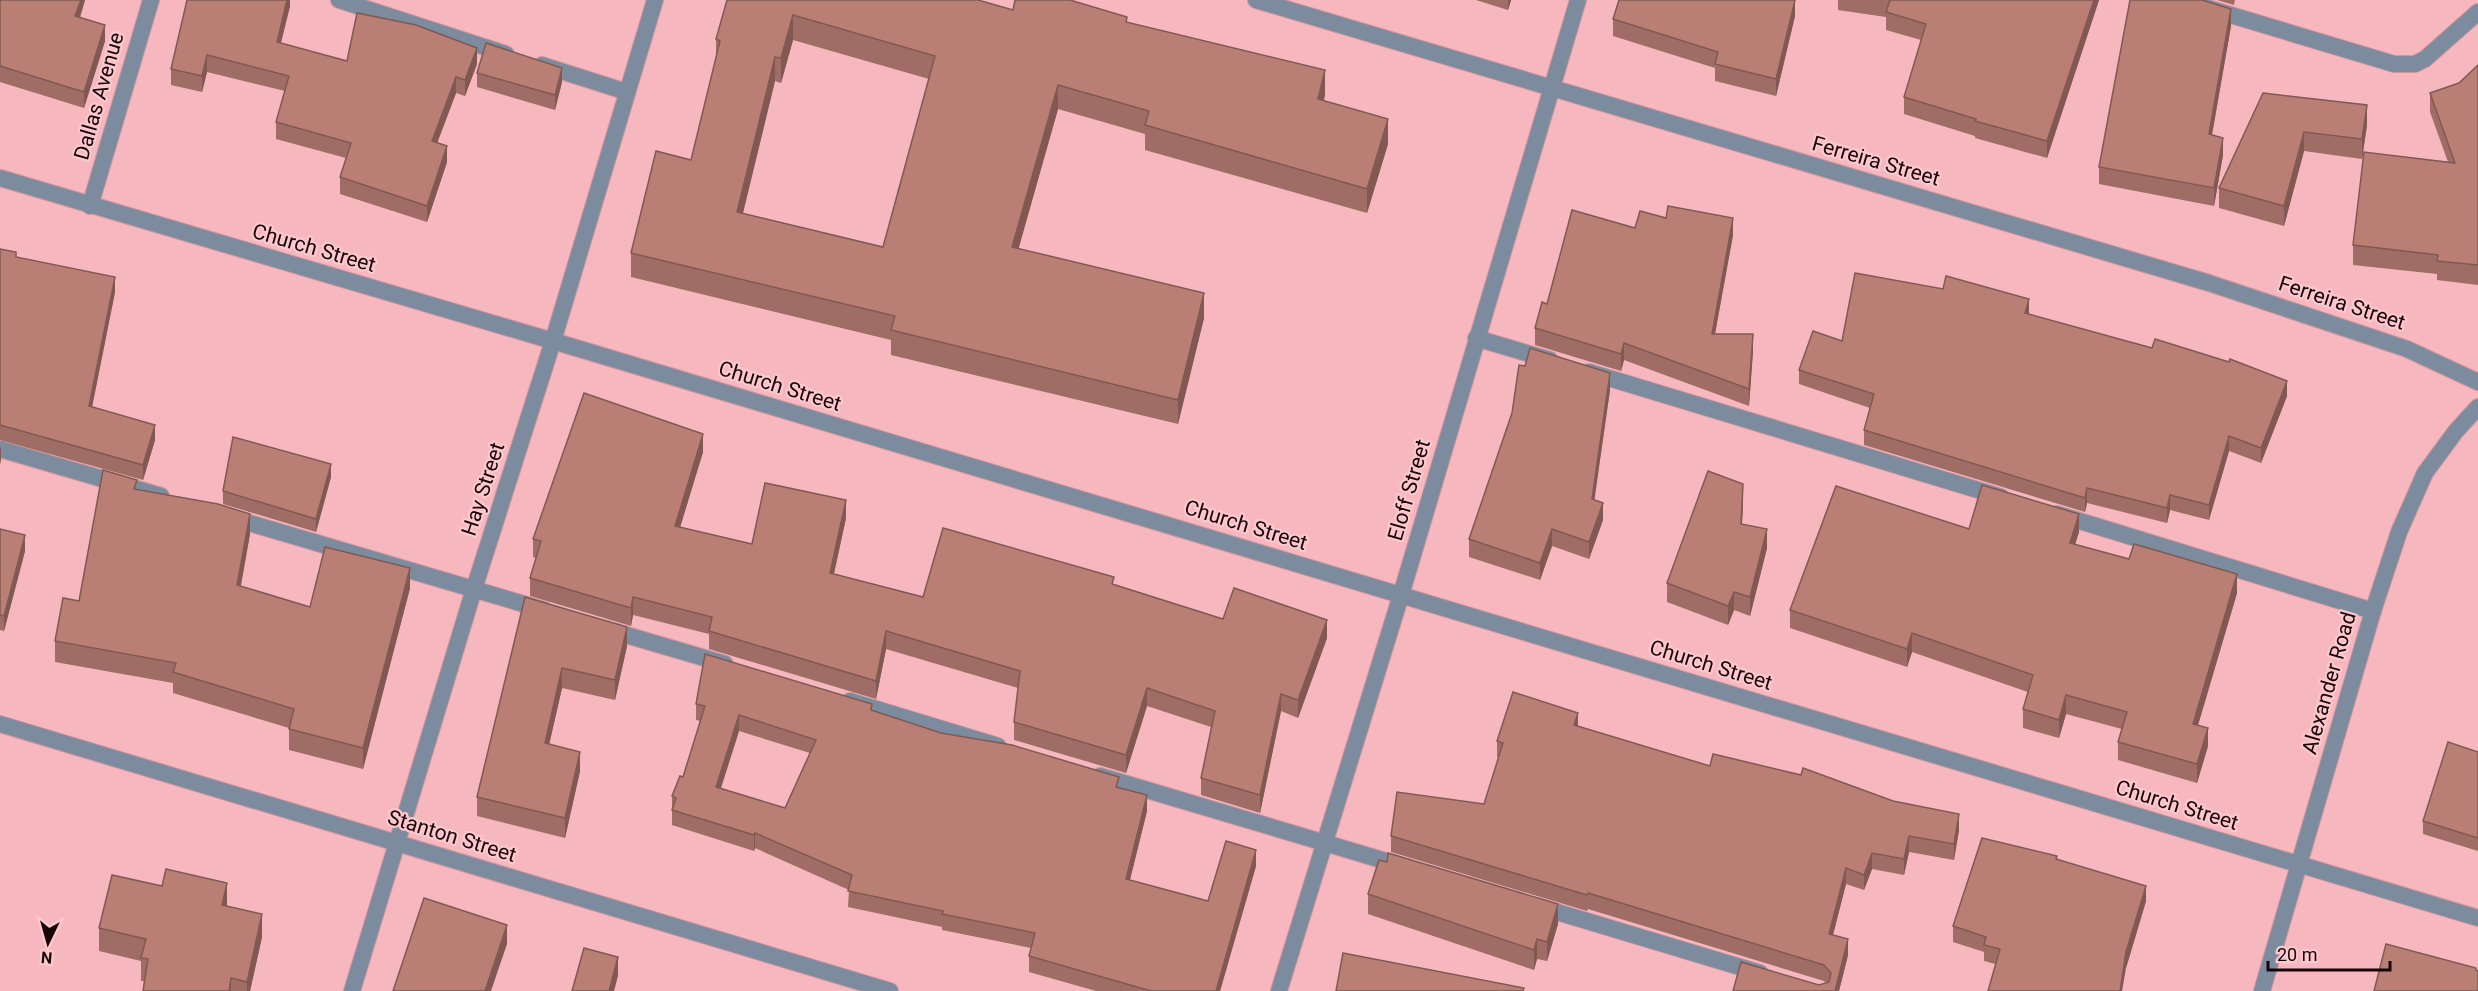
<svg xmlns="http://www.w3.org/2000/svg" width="2478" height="991" font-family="Roboto,sans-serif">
	<rect width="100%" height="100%" fill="#f6b7bf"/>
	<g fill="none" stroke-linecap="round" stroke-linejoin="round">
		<defs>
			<g id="service">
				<polyline points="339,0 506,54"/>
				<polyline points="2181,0 2394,64 2415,64 2425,59 2478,12"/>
				<polyline points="542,65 627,92"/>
				<polyline points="1476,338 1550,360"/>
				<polyline points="1589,372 2001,497"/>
				<polyline points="0,449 161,496"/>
				<polyline points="2057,514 2373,611"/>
				<polyline points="229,517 544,610"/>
				<polyline points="606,629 725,664"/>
				<polyline points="850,701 998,746"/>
				<polyline points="1100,776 1409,868"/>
				<polyline points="1537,906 1760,973"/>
			</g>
			<g id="minor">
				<polyline points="1256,0 2209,283 2407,349 2478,382"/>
				<polyline points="0,178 553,341 2478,918"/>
				<polyline points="90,206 151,0"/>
				<polyline points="0,724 890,991"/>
				<polyline points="352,991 474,589 553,341 655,0"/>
				<polyline points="1279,991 1401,595 1578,0"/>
				<polyline points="2262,991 2373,611 2399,532 2425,473 2456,431 2478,407"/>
			</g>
		</defs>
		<use href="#service" stroke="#ce979e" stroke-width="18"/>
		<use href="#minor" stroke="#ce979e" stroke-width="18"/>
		<use href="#service" stroke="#7c8c9e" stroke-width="16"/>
		<use href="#minor" stroke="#7c8c9e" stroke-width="16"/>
	</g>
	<g fill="#9f6d65" fill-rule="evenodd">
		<polygon points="0,0 85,0 80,18 105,41 84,108 0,82"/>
		<polygon points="290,0 290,6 281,43 347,61 477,64 465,96 456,93 437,142 447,162 427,222 340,194 340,177 346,158 276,139 276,122 285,91 207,72 202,92 171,85 171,69"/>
		<path d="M 727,0 L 1013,10 L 1127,22 L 1325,94 L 1324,101 L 1388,144 L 1367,213 L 1145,150 L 1145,134 L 1058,109 L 1018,249 L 1204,318 L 1178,424 L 891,355 L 891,340 L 631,277 L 631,253 L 691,160 L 716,60 L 716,39 ZM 793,40 L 929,79 L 883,247 L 743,213 L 775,81 L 781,83 Z"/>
		<polygon points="1476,0 1511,0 1508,10"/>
		<polygon points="1838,0 2099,0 2047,158 1975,138 1975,136 1904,114 1904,97 1921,40 1886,30 1886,17 1838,10"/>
		<polygon points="2217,0 2235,0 2234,5"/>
		<polygon points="1795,16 1776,96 1715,81 1715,68 1613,36 1613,19"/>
		<polygon points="2231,26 2212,135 2223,155 2214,206 2099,184 2099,167"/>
		<polygon points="2478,65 2478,285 2437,280 2437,274 2353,265 2353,245 2448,162 2430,112 2430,93 2459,83"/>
		<polygon points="477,73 562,82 555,110 477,87"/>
		<polygon points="2263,93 2367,125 2362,159 2304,151 2284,226 2219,208 2219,188"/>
		<polygon points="1666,218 1733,235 1715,334 1753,351 1749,406 1624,360 1621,371 1535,345 1535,328 1547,304 1635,228"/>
		<polygon points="0,249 16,257 115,292 92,407 155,440 143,480 0,440"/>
		<polygon points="2029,314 2287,396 2261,463 2229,451 2209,520 2170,510 2167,523 2087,503 2085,512 1864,445 1864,430 1870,408 1799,384 1799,370 1842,341"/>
		<polygon points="1610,390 1594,500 1603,520 1589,559 1552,546 1540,580 1469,557 1469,539"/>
		<polygon points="703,452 680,527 752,544 846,518 834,574 923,597 1114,584 1223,619 1327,638 1298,718 1281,711 1260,813 1201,795 1201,778 1211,727 1147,706 1126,773 1014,740 1014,722 1018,688 886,649 876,699 709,649 709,634 633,615 631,626 530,596 530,578 536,558 533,557 533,539"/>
		<polygon points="331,477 316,532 223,504 223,491"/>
		<polygon points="137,490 250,534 241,586 310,607 410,588 363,769 289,750 289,728 173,693 173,683 55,662 55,641 79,601"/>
		<polygon points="1743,503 1742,524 1767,548 1750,616 1734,610 1728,625 1667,602 1667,583"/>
		<polygon points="0,529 25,551 4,631 0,630"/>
		<polygon points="1969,529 2079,532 2075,544 2237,593 2198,725 2208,746 2197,783 2118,760 2118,742 2122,729 2066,714 2059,738 2023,728 2023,709 2028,692 1912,652 1907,667 1790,628 1790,610"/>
		<polygon points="525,597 627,646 615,700 562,688 549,744 580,771 565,838 477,816 477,797"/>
		<path d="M 696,704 L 872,710 L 941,733 L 1119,788 L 1147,811 L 1130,880 L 1208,901 L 1256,866 L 1220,991 L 1096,991 L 1029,972 L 1029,956 L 1031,948 L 942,930 L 942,927 L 848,907 L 849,890 L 755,848 L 754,851 L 672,825 L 672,796 L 683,777 L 700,721 L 696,720 ZM 739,731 L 810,753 L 785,808 L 721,788 Z"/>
		<polygon points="1578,726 1710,766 1959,830 1954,860 1909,852 1904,875 1872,869 1864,890 1846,884 1833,935 1848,955 1839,991 1733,991 1819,985 1826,983 1824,981 1588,909 1587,911 1391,852 1391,836 1484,804 1499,758 1497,757 1497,741"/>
		<polygon points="2478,752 2478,851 2423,834 2423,821"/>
		<polygon points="2057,859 2146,901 2126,968 1995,964 1984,961 1984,952 1953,942 1953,926"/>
		<polygon points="1368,894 1558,924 1547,961 1537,959 1534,970 1368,914"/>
		<polygon points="227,906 262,937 250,991 143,991 144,981 141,981 141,961 99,951 99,928"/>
	</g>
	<g fill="#825952">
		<polygon points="81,0 85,0 75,32 75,16"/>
		<polygon points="287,0 290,0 290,6 277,58 277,42"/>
		<polygon points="1508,0 1511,0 1508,10"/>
		<polygon points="1795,0 1795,16 1776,96 1776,79"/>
		<polygon points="2094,0 2099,0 2047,158 2047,141"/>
		<polygon points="2231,9 2231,26 2209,151 2209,134"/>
		<polygon points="793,15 793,40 781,83 781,58"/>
		<polygon points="105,25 105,41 84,108 84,92"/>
		<polygon points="477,48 477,64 465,96 465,80"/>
		<polygon points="207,55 207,72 202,92 202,76"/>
		<polygon points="775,57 775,81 737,237 737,212"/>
		<polygon points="562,68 562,82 555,110 555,95"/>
		<polygon points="1325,70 1325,94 1318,124 1318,99"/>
		<polygon points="456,77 456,93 432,157 432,141"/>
		<polygon points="1058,85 1058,109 1012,272 1012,247"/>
		<polygon points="2367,105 2367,125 2362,159 2362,139"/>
		<polygon points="1388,119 1388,144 1367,213 1367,189"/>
		<polygon points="2304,132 2304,151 2284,226 2284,206"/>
		<polygon points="2223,138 2223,155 2214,206 2214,188"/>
		<polygon points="447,146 447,162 427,222 427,206"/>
		<polygon points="1733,218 1733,235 1712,350 1712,334"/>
		<polygon points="115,277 115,292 89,422 89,406"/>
		<polygon points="1204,293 1204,318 1178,424 1178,400"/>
		<polygon points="2029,299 2029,314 2025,328 2025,313"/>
		<polygon points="1753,334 1753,351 1749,406 1749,389"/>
		<polygon points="1624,343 1624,360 1621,371 1621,354"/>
		<polygon points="1610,373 1610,390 1592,517 1592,499"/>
		<polygon points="2287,381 2287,396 2261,463 2261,448"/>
		<polygon points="155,425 155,440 143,480 143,465"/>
		<polygon points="703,434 703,452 675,544 675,526"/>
		<polygon points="2229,436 2229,451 2209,520 2209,505"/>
		<polygon points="1,445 1,460 0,465 0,450"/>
		<polygon points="331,464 331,477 316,532 316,519"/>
		<polygon points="1743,484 1743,503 1741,542 1741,524"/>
		<polygon points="2087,488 2087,503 2085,512 2085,498"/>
		<polygon points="2170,495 2170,510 2167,523 2167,508"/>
		<polygon points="846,500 846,518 830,591 830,573"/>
		<polygon points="1603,503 1603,520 1589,559 1589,542"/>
		<polygon points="250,514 250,534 237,605 237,585"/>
		<polygon points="2079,514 2079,532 2070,561 2070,543"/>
		<polygon points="1552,529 1552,546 1540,580 1540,563"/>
		<polygon points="1767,529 1767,548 1750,616 1750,597"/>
		<polygon points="25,535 25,551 4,631 4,616"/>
		<polygon points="410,568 410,588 363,769 363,748"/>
		<polygon points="2237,574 2237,593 2193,742 2193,724"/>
		<polygon points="1734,592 1734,610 1728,625 1728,606"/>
		<polygon points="633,597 633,615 631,626 631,608"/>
		<polygon points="1327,620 1327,638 1298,718 1298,700"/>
		<polygon points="627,627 627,646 615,700 615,680"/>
		<polygon points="886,631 886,649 876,699 876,681"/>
		<polygon points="1912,633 1912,652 1907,667 1907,649"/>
		<polygon points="562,668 562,688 545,763 545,743"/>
		<polygon points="1147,688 1147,706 1126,773 1126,755"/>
		<polygon points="1281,694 1281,711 1260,813 1260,795"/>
		<polygon points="2066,695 2066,714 2059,738 2059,720"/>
		<polygon points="1578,713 1578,729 1574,725"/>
		<polygon points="739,715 739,731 716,803 716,787"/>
		<polygon points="2208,728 2208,746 2197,783 2197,764"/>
		<polygon points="580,752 580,771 565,838 565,818"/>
		<polygon points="1147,795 1147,811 1126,895 1126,879"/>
		<polygon points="1959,814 1959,830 1954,860 1954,844"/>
		<polygon points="755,833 755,848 754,851 754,835"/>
		<polygon points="1909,836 1909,852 1904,875 1904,859"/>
		<polygon points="1256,850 1256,866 1220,991 1216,991"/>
		<polygon points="1872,853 1872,869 1864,890 1864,875"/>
		<polygon points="1846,868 1846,884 1829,950 1829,934"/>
		<polygon points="227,883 227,906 222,905"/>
		<polygon points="2146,886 2146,901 2126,968 2122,991 2120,991 2126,952"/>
		<polygon points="1558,904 1558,924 1547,961 1547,942"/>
		<polygon points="262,914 262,937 250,991 247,991 247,982"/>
		<polygon points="507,925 507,944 491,991 485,991"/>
		<polygon points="1537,939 1537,959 1534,970 1534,950"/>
		<polygon points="1848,939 1848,955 1839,991 1835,991"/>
		<polygon points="618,957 618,976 614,991 609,991"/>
		<polygon points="231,978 231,991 229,991"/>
	</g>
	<g fill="#b97f75" stroke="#825952" stroke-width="1.5" fill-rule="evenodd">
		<polygon points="0,0 81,0 75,16 105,25 84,92 0,66"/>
		<polygon points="187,0 287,0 277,42 347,61 357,13 416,25 477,48 465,80 456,77 432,141 447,146 427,206 340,177 351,143 276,122 289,76 207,55 202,76 171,69"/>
		<path d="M 727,0 L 978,0 L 1013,10 L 1015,0 L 1070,0 L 1127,17 L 1126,22 L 1325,70 L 1318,99 L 1388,119 L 1367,189 L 1145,125 L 1149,111 L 1058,85 L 1012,247 L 1204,293 L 1178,400 L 891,330 L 895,316 L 631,253 L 656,151 L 691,160 L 720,41 L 716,39 ZM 793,15 L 935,56 L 883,247 L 737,212 L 775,57 L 781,58 Z"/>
		<polygon points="1619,0 1795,0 1776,79 1715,64 1718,52 1613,19"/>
		<polygon points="1890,0 2094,0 2047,141 1975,121 1976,119 1904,97 1926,24 1886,12"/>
		<polygon points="2130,0 2202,0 2231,9 2209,134 2223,138 2214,188 2099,167"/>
		<polygon points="486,43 562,68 555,95 477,73"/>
		<polygon points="2478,65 2478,265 2437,261 2438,255 2353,245 2364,152 2455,163 2430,93 2459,83"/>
		<polygon points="2263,93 2367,105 2362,139 2304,132 2284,206 2219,188"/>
		<polygon points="1668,206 1733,218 1712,334 1753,334 1749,389 1624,343 1621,354 1535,328 1542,302 1547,304 1572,210 1635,228 1640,211 1666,218"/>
		<polygon points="0,249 16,252 16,257 115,277 89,406 155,425 143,465 0,425"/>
		<polygon points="1855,273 1943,289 1946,276 2029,299 2025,313 2152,348 2155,339 2229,362 2230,359 2287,381 2261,448 2229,436 2209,505 2170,495 2167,508 2087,488 2085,498 1864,430 1874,394 1799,370 1813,331 1842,341"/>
		<polygon points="1530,348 1610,373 1592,499 1603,503 1589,542 1552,529 1540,563 1469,539 1512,413 1519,365 1525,366"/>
		<polygon points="584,393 703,434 675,526 752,544 765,483 846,500 830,573 923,597 943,528 1114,577 1112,584 1223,619 1234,588 1327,620 1298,700 1281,694 1260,795 1201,778 1215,711 1147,688 1126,755 1014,722 1020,671 886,631 876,681 709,631 712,617 633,597 631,608 530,578 541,541 533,539"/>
		<polygon points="233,437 331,464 316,519 223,491"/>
		<polygon points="103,470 137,480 134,489 218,504 250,514 237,585 310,607 325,547 410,568 363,748 289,729 294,709 173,672 176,663 55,641 63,598 79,601"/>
		<polygon points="1708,471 1743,484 1741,524 1767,529 1750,597 1734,592 1728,606 1667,583"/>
		<polygon points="1982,485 2079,514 2070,543 2129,559 2134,544 2237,574 2193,724 2208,728 2197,764 2118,742 2127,712 2066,695 2059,720 2023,709 2033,675 1912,633 1907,649 1790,610 1836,486 1969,529"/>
		<polygon points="0,529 25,535 4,616 0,615"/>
		<polygon points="525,597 627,627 615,680 562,668 545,743 580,752 565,818 477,797"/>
		<path d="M 705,654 L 872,704 L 871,710 L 941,733 L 1012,745 L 1119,777 L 1116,787 L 1147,795 L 1126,879 L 1208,901 L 1226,841 L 1256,850 L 1216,991 L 1151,991 L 1029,956 L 1035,933 L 942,914 L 943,911 L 848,891 L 852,875 L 755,833 L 754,835 L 672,810 L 676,798 L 672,796 L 680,776 L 683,777 L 705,706 L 696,704 ZM 739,715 L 816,740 L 785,808 L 716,787 Z"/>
		<polygon points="1513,692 1578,713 1574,725 1710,766 1713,754 1801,775 1803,768 1893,801 1959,814 1954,844 1909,836 1904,859 1872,853 1864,875 1846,868 1829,934 1848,939 1835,991 1733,991 1741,962 1819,985 1829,982 1831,973 1824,965 1588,893 1587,895 1391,836 1397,792 1484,804 1503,743 1497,741"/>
		<polygon points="2448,742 2478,752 2478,838 2423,821"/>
		<polygon points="1982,838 2057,856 2056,859 2146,886 2126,952 2120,991 1988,991 2000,949 1984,945 1986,937 1953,926"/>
		<polygon points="1388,853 1558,904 1547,942 1537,939 1534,950 1368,894 1379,860 1387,862"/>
		<polygon points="166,869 227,883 222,905 262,914 247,982 231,978 229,991 143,991 148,959 141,958 146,939 99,928 112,875 162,886"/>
		<polygon points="424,898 507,925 485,991 393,991"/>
		<polygon points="2386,944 2476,968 2476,970 2478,971 2478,991 2374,991"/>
		<polygon points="584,948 618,957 609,991 572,991"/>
		<polygon points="1343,953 1524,988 1523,991 1336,991"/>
	</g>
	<g text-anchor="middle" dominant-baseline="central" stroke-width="4.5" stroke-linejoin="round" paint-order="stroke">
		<g font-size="21" fill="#190508" stroke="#fcc8ce">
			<text transform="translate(99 96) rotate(-74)">Dallas Avenue</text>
			<text transform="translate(1876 161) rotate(16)">Ferreira Street</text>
			<text transform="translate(314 248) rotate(16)">Church Street</text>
			<text transform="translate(2342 303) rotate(18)">Ferreira Street</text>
			<text transform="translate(780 386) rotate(17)">Church Street</text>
			<text transform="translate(483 489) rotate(-72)">Hay Street</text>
			<text transform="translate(1409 490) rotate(-74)">Eloff Street</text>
			<text transform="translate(1246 525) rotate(17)">Church Street</text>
			<text transform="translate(1711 665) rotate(17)">Church Street</text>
			<text transform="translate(2329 683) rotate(-74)">Alexander Road</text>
			<text transform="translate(2177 805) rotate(17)">Church Street</text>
			<text transform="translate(452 836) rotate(17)">Stanton Street</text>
		</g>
	</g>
	<g transform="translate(48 943) rotate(185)" stroke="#fcc8ce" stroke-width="4.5" paint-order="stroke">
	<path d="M0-4.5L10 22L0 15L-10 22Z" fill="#190508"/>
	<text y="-9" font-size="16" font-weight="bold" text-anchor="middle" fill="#190508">N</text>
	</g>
	<path d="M2268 961v9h122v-9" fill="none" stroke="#190508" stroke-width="3"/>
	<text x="2277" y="961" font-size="18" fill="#190508" stroke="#fcc8ce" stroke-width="4.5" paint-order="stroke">20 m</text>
</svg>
